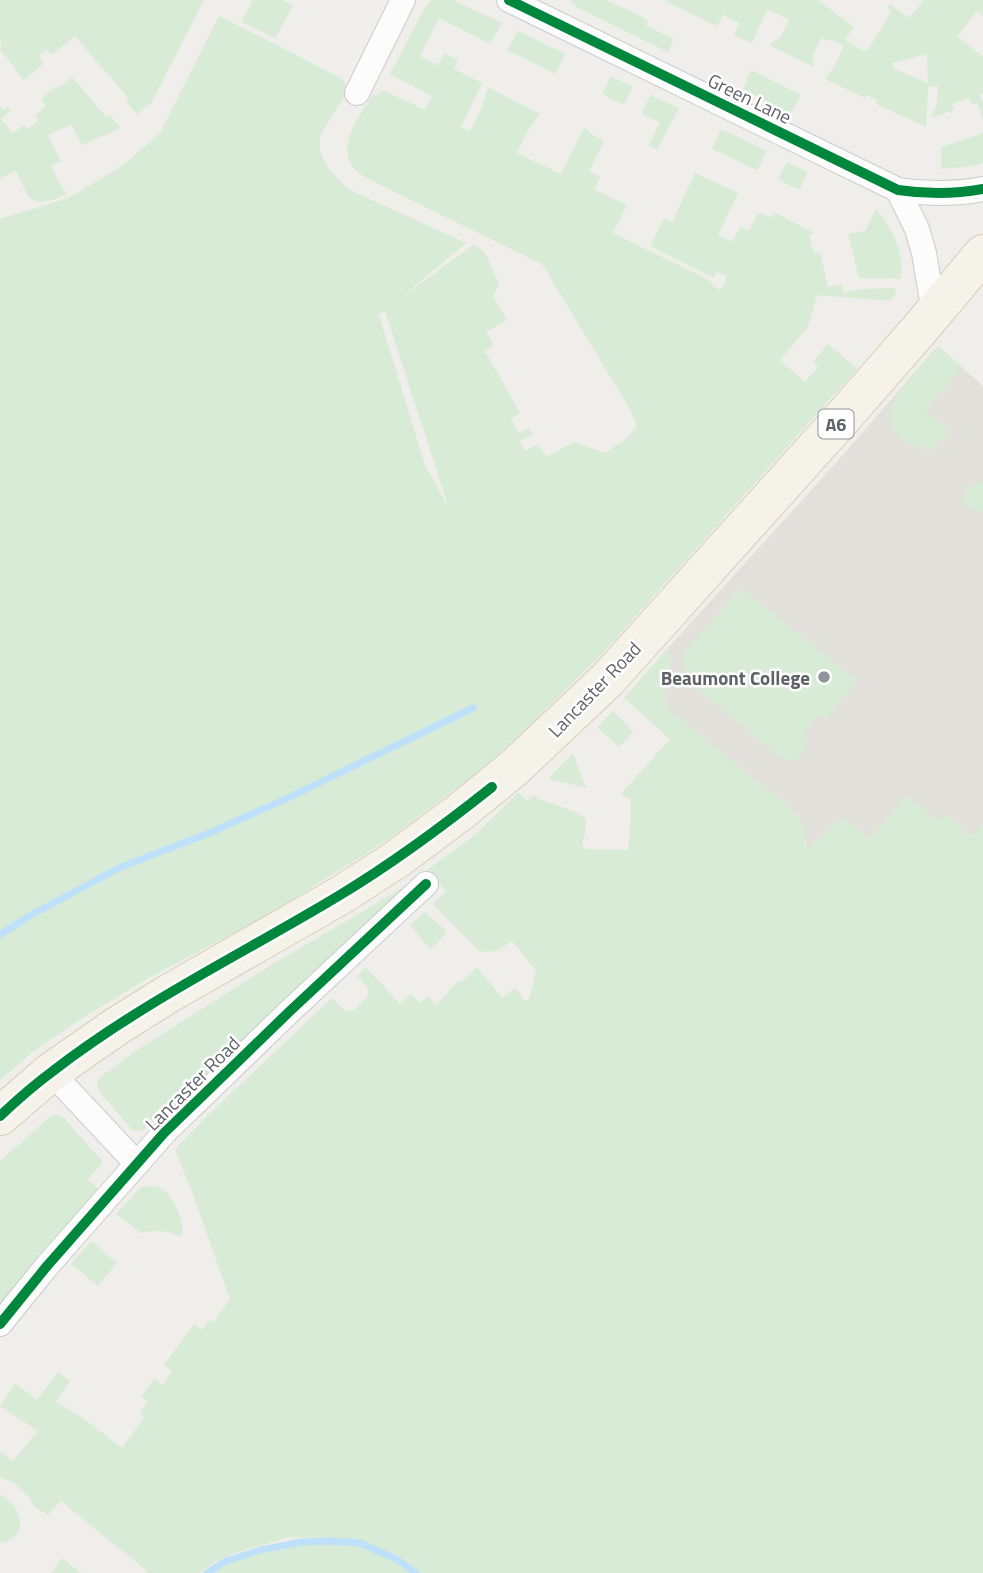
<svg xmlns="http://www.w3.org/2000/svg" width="983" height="1573" font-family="'Titillium Web',sans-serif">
	<rect width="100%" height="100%" fill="#efeeea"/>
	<polygon fill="#e2e0da" points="938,346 983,386 983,1002 805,852 806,842 798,815 671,713 666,704 664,694 666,674 671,660 668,648 835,464"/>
	<g fill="#d8ebd6" fill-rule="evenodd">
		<polygon points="0,0 204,0 151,103 137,114 126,102 129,99 75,36 52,55 47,49 38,56 44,63 24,80 0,49 2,43 0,40"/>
		<polygon points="252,0 283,0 293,6 275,38 241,22 252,3"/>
		<path d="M 433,0 L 453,0 L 502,23 L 490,44 L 439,18 L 420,56 L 438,66 L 444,53 L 458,60 L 454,69 L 482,83 L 461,127 L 470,131 L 480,111 L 488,87 L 540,114 L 527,132 L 517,153 L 561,174 L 584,128 L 590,131 L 590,133 L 604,141 L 589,171 L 600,177 L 595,190 L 627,205 L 613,233 L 709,280 L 719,290 L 724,285 L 726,276 L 716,272 L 714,278 L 650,246 L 664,218 L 672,222 L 695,173 L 738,193 L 718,235 L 732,242 L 741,227 L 749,231 L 757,215 L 762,213 L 771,218 L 774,212 L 814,233 L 809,236 L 814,253 L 820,252 L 828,287 L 842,284 L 844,293 L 861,289 L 896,288 L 895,295 L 890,301 L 817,295 L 808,327 L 780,360 L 805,382 L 818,367 L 813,362 L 828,344 L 857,369 L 599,657 L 506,748 L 460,786 L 389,839 L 266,916 L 143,981 L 78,1021 L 34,1051 L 0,1080 L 0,219 L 71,197 L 123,165 L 160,133 L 219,16 L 341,78 L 349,89 C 343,99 322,130 320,138 C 316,159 336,178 350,190 L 466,243 L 397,301 L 474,244 L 485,253 L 499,284 L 493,296 L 507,320 L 486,332 L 494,345 L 485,351 L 520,413 L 511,418 L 519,433 L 529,428 L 533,434 L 520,441 L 525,451 L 538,444 L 546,457 L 574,442 L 605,453 L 627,438 L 637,426 L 630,409 L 542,264 L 372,181 C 365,177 355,172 351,164 C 338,144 362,110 373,95 L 378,95 L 382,91 L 385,91 L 425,110 L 432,96 L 390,74 L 423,11 L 428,3 ZM 385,311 L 449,509 L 425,465 L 379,315 Z"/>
		<polygon points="571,0 606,0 644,18 648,21 646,26 674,39 668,52 578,8"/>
		<path d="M 667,0 L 818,0 L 854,27 L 845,39 L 862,51 L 863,49 L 868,50 L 891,12 L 887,8 L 890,4 L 909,18 L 924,0 L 983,0 L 983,16 L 977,11 L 957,36 L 983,57 L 983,93 L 979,96 L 983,102 L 983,121 L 977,103 L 972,104 L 969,98 L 952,104 L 954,110 L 931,118 L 937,104 L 938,86 L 928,86 L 926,127 L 876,104 L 877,100 L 867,95 L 865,98 L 825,79 L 834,67 L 844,46 L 832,40 L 830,41 L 821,38 L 812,57 L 814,67 L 769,45 L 781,37 L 789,20 L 768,9 L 752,43 L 734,35 L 739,23 L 723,15 L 717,26 L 665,1 ZM 927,54 L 928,83 L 893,68 L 892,63 Z"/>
		<polygon points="518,31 566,54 555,74 507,50"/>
		<polygon points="751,70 801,95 791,113 743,89"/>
		<polygon points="611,76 633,87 624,105 602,94"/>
		<polygon points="72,77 106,117 109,115 121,128 82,145 71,124 48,135 61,161 51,166 61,186 67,194 53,200 37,202 28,196 16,171 0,178 0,107 3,110 8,107 11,110 1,119 13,133 24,125 28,129 39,120 35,115 46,106 41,99 56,86 58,88"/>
		<polygon points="651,95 679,108 657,150 649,145 660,123 641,113"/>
		<polygon points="721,129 767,151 757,170 712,149"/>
		<polygon points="983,133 983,163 973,166 941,169 941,147"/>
		<polygon points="787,162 808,172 799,190 778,179"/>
		<path d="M 876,209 C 893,229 905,252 900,279 L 859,278 L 848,234 L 865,231 Z"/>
		<path d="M 938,346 L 962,367 L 925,411 L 949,431 L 930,452 C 852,426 906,384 938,346 Z"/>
		<path d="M 983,481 L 983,511 C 972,511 966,508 962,497 L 967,488 Z"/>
		<polygon points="741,588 857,681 826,718 817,716 805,731 808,746 796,760 784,760 694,686 681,656"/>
		<path d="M 668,648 C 676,668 656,683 669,710 L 793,810 L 805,828 L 805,851 L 842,817 L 870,839 L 906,795 L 938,821 L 945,814 L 972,836 L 983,823 L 983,1573 L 211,1573 L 230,1561 L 271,1549 L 352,1539 L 290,1537 L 232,1554 L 215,1562 L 200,1573 L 146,1573 L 147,1571 L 61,1501 L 48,1515 L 35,1507 L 30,1499 L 15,1484 L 0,1477 L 0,1451 L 13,1461 L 38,1431 L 0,1406 L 15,1383 L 37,1400 L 58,1372 L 70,1381 L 56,1402 L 83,1418 L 122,1448 L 144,1418 L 140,1413 L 147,1402 L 141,1397 L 154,1379 L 163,1385 L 172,1372 L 164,1365 L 194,1324 L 202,1330 L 209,1320 L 214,1322 L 230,1299 L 191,1189 L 175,1150 L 200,1123 L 332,998 L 345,1011 L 354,1010 L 368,996 L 369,989 L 357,976 L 366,967 L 400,1004 L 411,994 L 420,1003 L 428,996 L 436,1005 L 448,993 L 447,992 L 459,981 L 461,982 L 477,967 L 502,998 L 515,988 L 526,1002 L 529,998 L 536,971 L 512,941 L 497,951 L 480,952 L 433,904 L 446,891 L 427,870 L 476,834 L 519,792 L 527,801 L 534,795 L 539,799 L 576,812 L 586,819 L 585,834 L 582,841 L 584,849 L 628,850 L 631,817 L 630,798 L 620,795 L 670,739 L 624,698 Z"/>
		<polygon points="613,711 633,732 619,747 597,727"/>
		<polygon points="573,753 585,785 587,788 548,779"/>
		<polygon points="402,888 404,892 160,1123 155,1120 143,1130 133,1131 99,1091 97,1084 99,1078 131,1054 263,970"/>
		<polygon points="425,912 446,931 446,934 430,949 410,925"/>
		<polygon points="57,1115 63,1117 103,1162 88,1179 99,1190 0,1307 0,1161 51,1116"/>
		<path d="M 151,1186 C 156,1186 158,1186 162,1189 C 174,1196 186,1224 181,1237 C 168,1230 155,1230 141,1233 L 116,1214 L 141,1187 Z"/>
		<polygon points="91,1241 117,1263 98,1286 71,1264"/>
		<path d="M 0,1494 C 20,1506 32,1533 3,1543 L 0,1542 Z"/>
		<polygon points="62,1558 81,1573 51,1573"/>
	</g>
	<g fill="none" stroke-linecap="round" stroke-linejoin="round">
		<g stroke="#bfe0f9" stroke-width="7">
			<polyline points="0,935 29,916 121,867 212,832 292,796 473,708"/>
			<polyline points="207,1573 226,1561 261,1550 301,1542 331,1541 360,1543 396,1559 416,1573"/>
		</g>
		<defs>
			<g id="street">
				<path d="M 509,0 L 898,190 C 925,194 956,194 983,189"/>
				<polyline points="357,93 403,0"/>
				<polyline points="898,190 917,229 924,253 934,312"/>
				<polyline points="51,1072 137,1164"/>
				<polyline points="0,1324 47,1266 164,1133 290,1011 426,884"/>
			</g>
			<polyline id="primary" points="0,1116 51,1072 117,1026 168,994 341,895 397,859 460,812 515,767 608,679 844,416 919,330 983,254"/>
		</defs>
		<use href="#street" stroke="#cbcccc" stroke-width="26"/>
		<use href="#primary" stroke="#d7ceb8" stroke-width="40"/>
		<use href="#street" stroke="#fdfcfc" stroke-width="24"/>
		<use href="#primary" stroke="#f4f2e9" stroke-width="38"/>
		<defs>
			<g id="cycleway">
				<path d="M 509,0 L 898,190 C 925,194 956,194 983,189"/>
				<path d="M 0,1116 C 17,1100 34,1085 53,1071 C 142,1002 244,953 340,895 C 393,863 443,826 492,787"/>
				<polyline points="0,1324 47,1266 164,1133 290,1011 426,884"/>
			</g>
		</defs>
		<use href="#cycleway" stroke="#fff" stroke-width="15"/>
		<use href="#cycleway" stroke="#00873e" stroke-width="10"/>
	</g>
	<circle fill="#919496" stroke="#fff" stroke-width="2.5" cx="824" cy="677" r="7"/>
	<g text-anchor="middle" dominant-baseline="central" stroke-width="5" stroke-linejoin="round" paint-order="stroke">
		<rect fill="#fff" stroke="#8f9295" stroke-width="2" x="818.5" y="409.5" width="35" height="29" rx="5"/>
		<g font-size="18" font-weight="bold" fill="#5f6368">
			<text x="836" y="424">A6</text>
		</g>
		<g font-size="19" fill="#5f6368" stroke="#fff">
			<text transform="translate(750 98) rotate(26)">Green Lane</text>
			<text transform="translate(594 689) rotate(-46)">Lancaster Road</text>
			<text transform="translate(192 1083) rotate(-45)">Lancaster Road</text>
		</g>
		<g font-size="19" font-weight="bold" fill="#5f6368" stroke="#fff" text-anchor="end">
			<text x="810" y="677">Beaumont College</text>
		</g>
	</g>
</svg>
